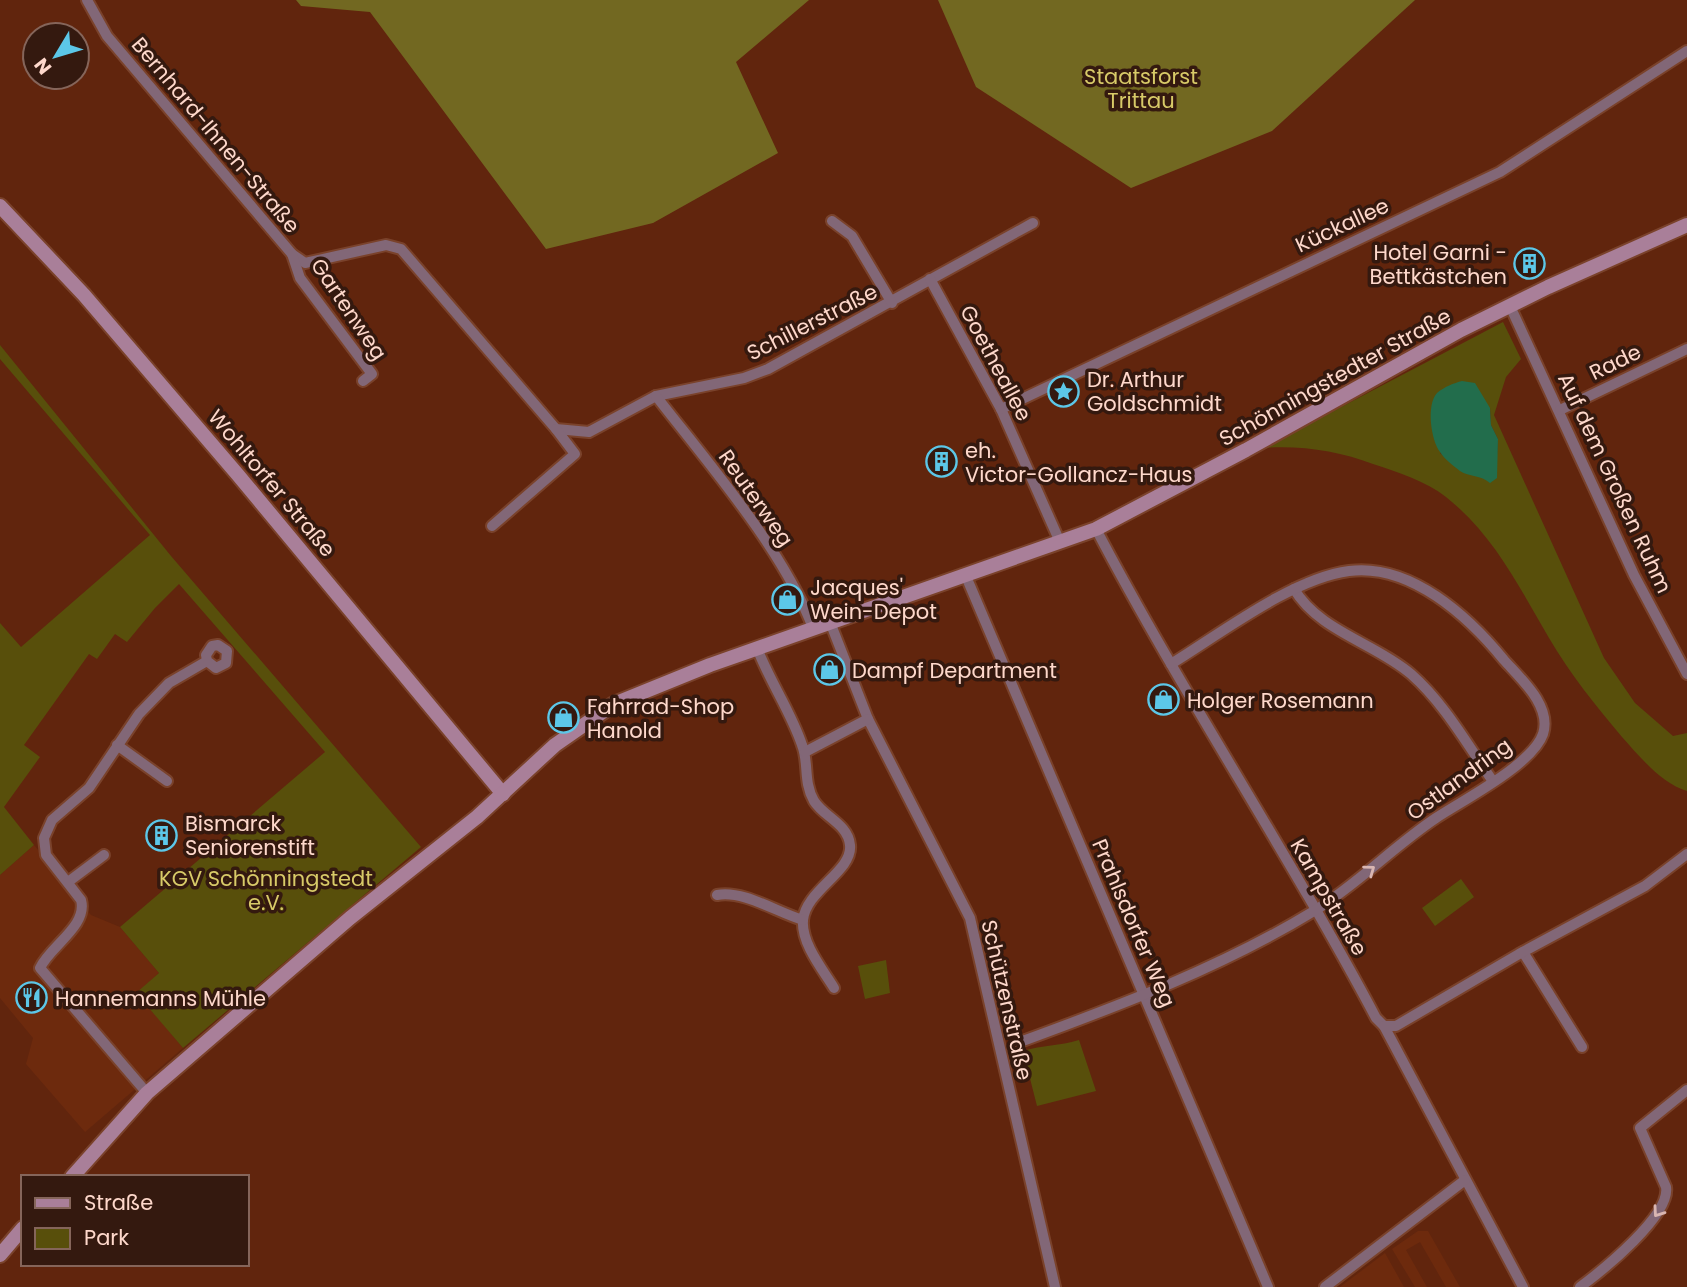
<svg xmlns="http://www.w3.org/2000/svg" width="1687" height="1287" font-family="Poppins,sans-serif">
	<rect width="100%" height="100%" fill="#61250d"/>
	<g fill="#6d2a0d">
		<polygon points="34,845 91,915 120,927 159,973 137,993 183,1048 85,1132 26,1064 33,1038 0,998 0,875"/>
		<polygon points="1418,1231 1428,1231 1460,1287 1446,1287 1420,1242 1406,1250 1427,1287 1415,1287 1392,1249"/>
		<polygon points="1385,1253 1404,1287 1340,1287"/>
	</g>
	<g fill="#584f0b" fill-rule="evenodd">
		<path d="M 1503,322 L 1521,359 L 1506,377 L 1494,415 L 1604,658 L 1635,703 L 1673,736 L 1687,733 L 1687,791 C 1662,784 1639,756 1622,737 C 1596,706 1570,674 1549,638 C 1519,587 1494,535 1446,497 C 1426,481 1397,472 1373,464 C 1339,451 1300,445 1263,448 ZM 1490,408 L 1491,425 L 1498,439 L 1496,473 C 1473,482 1457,468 1440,453 Z"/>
		<polygon points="0,345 171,556 421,847 183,1048 136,993 159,973 120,927 325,752 179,584 155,608 127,642 115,634 97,659 89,654 24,745 40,757 4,807 34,845 0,875 0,623 21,647 150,535 0,359"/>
		<polygon points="1461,879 1474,897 1435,926 1422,908"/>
		<polygon points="886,960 890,993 865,999 858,966"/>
		<path d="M 1079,1040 L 1096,1091 L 1037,1106 L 1023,1051 C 1043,1045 1059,1046 1079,1040 Z"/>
	</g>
	<g fill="#726821">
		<polygon points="296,0 809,0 736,62 778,153 653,223 546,249 370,12 301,6"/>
		<polygon points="938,0 1415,0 1272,131 1131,188 976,87"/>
	</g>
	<path fill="#226d4c" d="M 1462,381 L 1475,383 L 1490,408 L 1491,425 L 1498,439 L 1497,478 L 1490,483 C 1481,475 1469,477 1460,471 C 1454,466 1444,459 1440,452 C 1431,440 1426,405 1437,393 C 1444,387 1454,383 1462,381 Z"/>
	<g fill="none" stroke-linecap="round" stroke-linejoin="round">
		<defs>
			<g id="street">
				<polyline points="87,0 107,36 292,254 305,263 386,245 401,249 556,429 589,432 656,396 744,378 768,369 1033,223"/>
				<polyline points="832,221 852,236 892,303"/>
				<polyline points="292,254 300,278 372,374 363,381"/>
				<polyline points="930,279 1001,409 1060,542"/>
				<polyline points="1510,306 1634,575 1687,674"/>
				<path d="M 656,396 C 708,463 783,549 813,628"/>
				<polyline points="1001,409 1500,172 1687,51"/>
				<polyline points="1560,410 1687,349"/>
				<polyline points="492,526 575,454 556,429"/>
				<path d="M 1096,529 C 1183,695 1288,852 1376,1018 L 1384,1026 L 1523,1287"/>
				<polyline points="965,574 1268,1287"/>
				<path d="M 1294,589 C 1319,631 1375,643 1411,674 C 1444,703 1467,744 1492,780"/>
				<polyline points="830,622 868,719 970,918 1055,1287"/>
				<path d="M 757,648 C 770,682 791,712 802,745 C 809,762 803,782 814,801 C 824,817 848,824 850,845 C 853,871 806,890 803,920 C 801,943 823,970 834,988"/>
				<polyline points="117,745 167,781"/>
				<polyline points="805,752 868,719"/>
				<polyline points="68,882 104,855"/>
				<path d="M 717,895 C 744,890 776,912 803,920"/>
				<polyline points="1523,952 1582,1047"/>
				<polyline points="1384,1026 1396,1026 1519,954 1645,886 1687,854"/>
				<path d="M 1020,1042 C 1121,1005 1222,967 1314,911 C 1358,884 1394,846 1436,818 C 1463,800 1532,765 1543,734 C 1552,706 1521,679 1504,660 C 1469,617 1411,563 1349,571 C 1293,578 1220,634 1171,664"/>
				<path d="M 147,1093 L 40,968 C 50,946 88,926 81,900 L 46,855 L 44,838 L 52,820 L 89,788 L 139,714 L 169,683 L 207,661 L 216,668 L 226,663 L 227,651 L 218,645 L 212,646 L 206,655 L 207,661"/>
				<polyline points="1325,1287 1465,1180"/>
				<path d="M 1580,1287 C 1603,1270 1671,1215 1666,1187 L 1640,1128 L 1687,1090"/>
			</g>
			<g id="secondary">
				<polyline points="0,206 84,295 238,475 503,794"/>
				<polyline points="72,1177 147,1093 350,918 477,817 555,745 614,704 710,665 1096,529 1246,450 1461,330 1548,287 1687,225"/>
				<polyline points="0,1255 23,1228"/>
			</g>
		</defs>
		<use href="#street" stroke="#7a422b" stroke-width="14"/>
		<use href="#secondary" stroke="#7a422b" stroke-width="18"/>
		<use href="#street" stroke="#826777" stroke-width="10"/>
		<use href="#secondary" stroke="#a97f99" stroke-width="14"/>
	</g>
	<defs><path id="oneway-chevron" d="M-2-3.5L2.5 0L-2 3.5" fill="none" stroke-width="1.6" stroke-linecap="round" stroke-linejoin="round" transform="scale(1.75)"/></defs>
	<g stroke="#d9b6b2">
		<use href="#oneway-chevron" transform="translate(1370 870) rotate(-36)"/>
		<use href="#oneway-chevron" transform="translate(1658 1212) rotate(125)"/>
	</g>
	<defs>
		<symbol id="building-ring" viewBox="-11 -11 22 22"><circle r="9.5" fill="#34190f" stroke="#5cc7e8" stroke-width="1.5"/><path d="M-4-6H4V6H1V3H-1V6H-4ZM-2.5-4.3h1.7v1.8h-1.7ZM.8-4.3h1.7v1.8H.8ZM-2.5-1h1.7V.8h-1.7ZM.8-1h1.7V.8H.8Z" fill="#5cc7e8"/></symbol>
		<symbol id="sight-ring" viewBox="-11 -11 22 22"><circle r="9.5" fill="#34190f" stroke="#5cc7e8" stroke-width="1.5"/><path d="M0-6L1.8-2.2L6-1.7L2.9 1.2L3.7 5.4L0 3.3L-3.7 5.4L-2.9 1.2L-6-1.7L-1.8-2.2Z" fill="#5cc7e8"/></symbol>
		<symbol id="shop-ring" viewBox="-11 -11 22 22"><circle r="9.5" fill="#34190f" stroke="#5cc7e8" stroke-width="1.5"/><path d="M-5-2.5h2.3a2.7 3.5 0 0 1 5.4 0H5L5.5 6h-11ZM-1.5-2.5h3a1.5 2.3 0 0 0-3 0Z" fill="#5cc7e8"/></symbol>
		<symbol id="restaurant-ring" viewBox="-11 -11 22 22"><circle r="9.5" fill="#34190f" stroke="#5cc7e8" stroke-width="1.5"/><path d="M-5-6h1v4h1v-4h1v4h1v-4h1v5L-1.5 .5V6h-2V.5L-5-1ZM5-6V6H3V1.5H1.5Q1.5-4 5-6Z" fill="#5cc7e8"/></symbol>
	</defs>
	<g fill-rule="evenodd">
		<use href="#building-ring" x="1512" y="246" width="35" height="35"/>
		<use href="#sight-ring" x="1046" y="374" width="35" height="35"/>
		<use href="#building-ring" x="924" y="444" width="35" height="35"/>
		<use href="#shop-ring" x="770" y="582" width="35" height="35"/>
		<use href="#shop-ring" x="812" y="652" width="35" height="35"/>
		<use href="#shop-ring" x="1146" y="682" width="35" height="35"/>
		<use href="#shop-ring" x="546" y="700" width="35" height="35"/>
		<use href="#building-ring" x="144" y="818" width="35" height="35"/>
		<use href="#restaurant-ring" x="14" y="980" width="35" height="35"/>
	</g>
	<g text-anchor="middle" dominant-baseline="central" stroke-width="7" stroke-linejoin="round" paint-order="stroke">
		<g font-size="21" fill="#d8ca68" stroke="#34190f">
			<text x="1141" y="76">Staatsforst<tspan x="1141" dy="24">Trittau</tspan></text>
			<text x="266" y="878">KGV Schönningstedt<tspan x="266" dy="24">e.V.</tspan></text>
		</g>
		<g font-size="21" fill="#fed8cb" stroke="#34190f">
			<text transform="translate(216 135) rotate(50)">Bernhard-Ihnen-Straße</text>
			<text transform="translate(1342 225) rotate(-25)">Kückallee</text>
			<text transform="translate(349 309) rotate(56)">Gartenweg</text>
			<text transform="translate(812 322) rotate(-27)">Schillerstraße</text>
			<text transform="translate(1615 362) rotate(-26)">Rade</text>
			<text transform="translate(996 363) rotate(62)">Goetheallee</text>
			<text transform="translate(1335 377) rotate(-29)">Schönningstedter Straße</text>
			<text transform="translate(272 483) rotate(50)">Wohltorfer Straße</text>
			<text transform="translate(1615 483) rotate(65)">Auf dem Großen Ruhm</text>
			<text transform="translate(756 498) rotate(55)">Reuterweg</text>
			<text transform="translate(1459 779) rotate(-36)">Ostlandring</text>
			<text transform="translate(1329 897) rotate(60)">Kampstraße</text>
			<text transform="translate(1134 923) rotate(67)">Prahlsdorfer Weg</text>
			<text transform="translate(1007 1000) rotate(77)">Schützenstraße</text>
		</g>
		<g font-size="21" fill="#fed8cb" stroke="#34190f" text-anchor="start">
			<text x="1507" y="252" text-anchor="end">Hotel Garni -<tspan x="1507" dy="24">Bettkästchen</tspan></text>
			<text x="1087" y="379">Dr. Arthur<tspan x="1087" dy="24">Goldschmidt</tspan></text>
			<text x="965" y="450">eh.<tspan x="965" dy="24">Victor-Gollancz-Haus</tspan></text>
			<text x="810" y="587">Jacques'<tspan x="810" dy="24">Wein-Depot</tspan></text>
			<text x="852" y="670">Dampf Department</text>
			<text x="1187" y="700">Holger Rosemann</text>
			<text x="587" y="706">Fahrrad-Shop<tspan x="587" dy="24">Hanold</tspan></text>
			<text x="185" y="823">Bismarck<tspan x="185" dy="24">Seniorenstift</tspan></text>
			<text x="55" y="998">Hannemanns Mühle</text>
		</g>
	</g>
	<rect x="21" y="1175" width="228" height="91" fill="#34190f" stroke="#85655a" stroke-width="2"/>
	<rect x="35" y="1198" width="35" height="10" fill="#a97f99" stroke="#85655a" stroke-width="2"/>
	<text x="84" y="1210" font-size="21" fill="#fed8cb">Straße</text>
	<rect x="35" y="1228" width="35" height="21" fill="#584f0b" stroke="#85655a" stroke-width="2"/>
	<text x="84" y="1245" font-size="21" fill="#fed8cb">Park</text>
	<g transform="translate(56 56) rotate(232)"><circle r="33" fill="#34190f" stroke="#85655a" stroke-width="2"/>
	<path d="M0-5L12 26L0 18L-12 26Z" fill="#5cc7e8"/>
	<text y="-10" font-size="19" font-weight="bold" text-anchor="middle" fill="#fed8cb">N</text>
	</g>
</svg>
